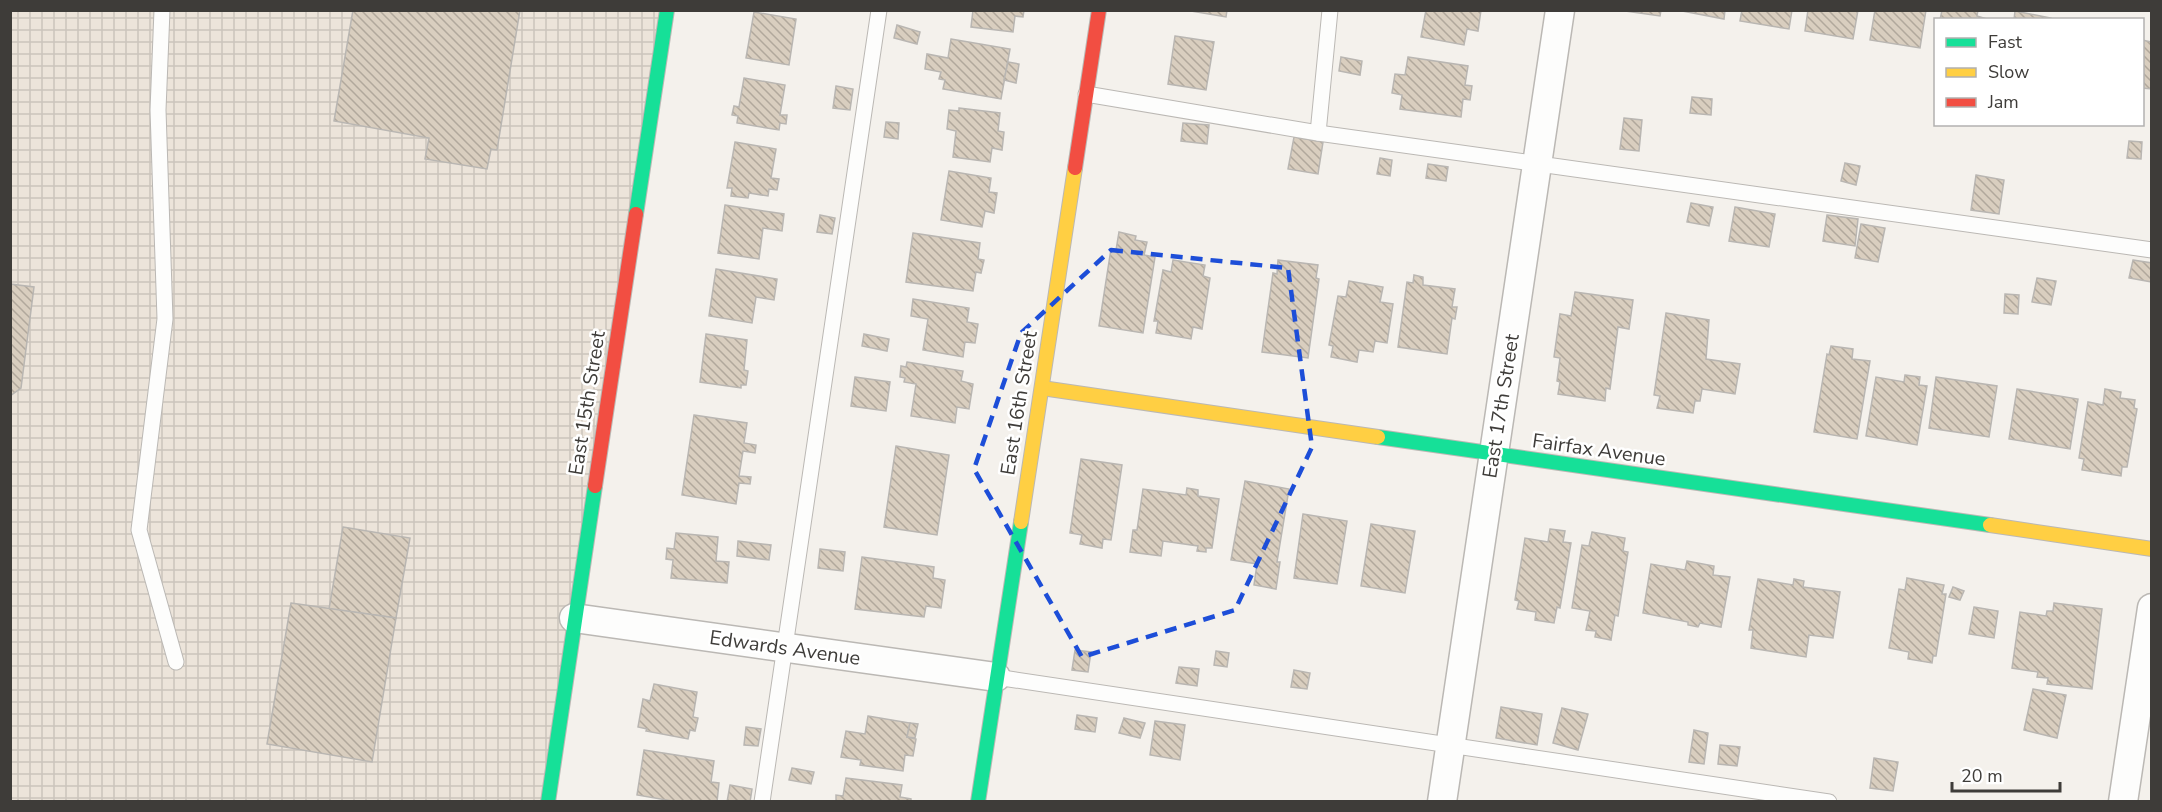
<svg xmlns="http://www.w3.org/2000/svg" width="2162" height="812" font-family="'Nunito Sans',sans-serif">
	<defs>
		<pattern id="industrial-grid" width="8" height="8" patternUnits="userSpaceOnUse" patternTransform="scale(1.5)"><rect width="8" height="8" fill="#ece4da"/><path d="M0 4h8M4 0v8" fill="none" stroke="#cbc4bc"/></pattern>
		<pattern id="building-back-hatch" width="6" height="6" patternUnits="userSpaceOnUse" patternTransform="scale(1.5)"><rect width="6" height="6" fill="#d9cebf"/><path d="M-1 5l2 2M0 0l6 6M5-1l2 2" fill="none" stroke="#b1a89c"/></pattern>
	</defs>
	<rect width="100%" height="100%" fill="#f4f1ec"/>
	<polygon fill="url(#industrial-grid)" points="10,11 668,11 550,801 11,801"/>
	<g fill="url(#building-back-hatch)" stroke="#b9b6b2" stroke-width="1.5">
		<polygon points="353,10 520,10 497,150 491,149 487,169 425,159 429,138 334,121"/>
		<polygon points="973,10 1024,10 1023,17 1015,16 1013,32 971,27"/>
		<polygon points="1185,10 1227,10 1226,17"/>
		<polygon points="1426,10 1481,10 1478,31 1467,29 1464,45 1421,37"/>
		<polygon points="1618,10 1661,10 1660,16"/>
		<polygon points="1677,10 1725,10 1724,19"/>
		<polygon points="1742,10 1792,10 1789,29 1740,21"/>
		<polygon points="1808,10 1858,10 1853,39 1805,31"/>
		<polygon points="1875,10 1926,10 1920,48 1870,40"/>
		<polygon points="1942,10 1978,10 1977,16 1990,20 1940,20"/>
		<polygon points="2015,11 2051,18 2051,20 2014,20"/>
		<polygon points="754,12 796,19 789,65 746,58"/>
		<polygon points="897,25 920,32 917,44 894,38"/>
		<polygon points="1175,36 1214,42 1206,90 1168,84"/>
		<polygon points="951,39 1010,49 1001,99 943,89 945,80 939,79 941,72 925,69 927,54 948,58"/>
		<polygon points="2142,40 2152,42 2152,89 2142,88"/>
		<polygon points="1341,57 1362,61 1360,75 1339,71"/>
		<polygon points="1408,57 1468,66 1465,85 1472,86 1470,100 1463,99 1461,117 1400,109 1402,95 1392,93 1395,74 1405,75"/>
		<polygon points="1008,62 1019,64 1016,83 1004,80"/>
		<polygon points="744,78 785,85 780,115 787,115 786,124 780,123 779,130 737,123 738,116 732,115 734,106 739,107"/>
		<polygon points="836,86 853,89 850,110 833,108"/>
		<polygon points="1692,97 1712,99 1711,115 1690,113"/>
		<polygon points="959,108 1000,113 998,131 1004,132 1002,150 992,148 990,162 953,157 956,131 947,129 949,110 959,111"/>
		<polygon points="1624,118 1642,120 1639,151 1620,149"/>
		<polygon points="886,122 899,123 898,139 884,137"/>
		<polygon points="1183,123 1209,125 1207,144 1181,141"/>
		<polygon points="1294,137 1323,142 1318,174 1288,169"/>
		<polygon points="2129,141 2142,142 2141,159 2127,158"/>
		<polygon points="735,142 776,149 771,178 779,179 777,190 769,189 768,196 749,193 748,198 731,196 732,188 727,188"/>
		<polygon points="1380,158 1392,160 1390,176 1377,174"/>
		<polygon points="1845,163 1860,166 1856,185 1841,181"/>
		<polygon points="1428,164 1448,167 1446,181 1426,178"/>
		<polygon points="949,171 991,178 989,192 997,193 994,213 985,211 982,227 941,220"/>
		<polygon points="1976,175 2004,180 1999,214 1971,210"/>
		<polygon points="1691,203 1713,207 1709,226 1687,222"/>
		<polygon points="725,205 784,214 782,231 763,228 759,259 718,253"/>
		<polygon points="1735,207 1775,214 1769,247 1729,241"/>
		<polygon points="820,215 835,218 832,234 817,232"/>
		<polygon points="1827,215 1858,219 1855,246 1823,241"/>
		<polygon points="1861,224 1885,228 1878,262 1855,258"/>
		<polygon points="1119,232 1136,236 1135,240 1147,242 1144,255 1155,257 1143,333 1099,326 1111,249 1116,250"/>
		<polygon points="913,233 980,243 978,259 984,260 981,273 976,272 973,291 906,282"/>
		<polygon points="1173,260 1205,265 1203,276 1210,278 1202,329 1193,327 1191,339 1156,333 1158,321 1154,321 1163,270 1171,272"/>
		<polygon points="1278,260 1318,265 1316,278 1319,279 1308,358 1262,352 1273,273 1277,274"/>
		<polygon points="2133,260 2152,263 2152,282 2129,278"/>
		<polygon points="716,269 777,279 774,300 756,297 752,323 709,316"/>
		<polygon points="1414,275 1423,277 1423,285 1455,289 1452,307 1457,307 1455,319 1452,318 1447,354 1398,347 1407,282 1413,283"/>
		<polygon points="2037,278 2056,281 2051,305 2032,302"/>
		<polygon points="1349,281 1383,287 1380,302 1393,304 1387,343 1375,341 1373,352 1359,350 1357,362 1331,357 1333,346 1329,345 1338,296 1346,297"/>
		<polygon points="10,284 34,287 21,388 10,396"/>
		<polygon points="1575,292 1633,300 1629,329 1618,327 1610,389 1606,388 1605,401 1558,394 1560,382 1557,381 1560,358 1554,357 1560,314 1571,316"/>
		<polygon points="2005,294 2019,295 2018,314 2004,313"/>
		<polygon points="913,299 969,308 967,322 978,324 975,343 965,342 963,357 923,350 928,319 911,316"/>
		<polygon points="1666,313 1709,320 1706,359 1740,364 1735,394 1702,389 1700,401 1695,401 1693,413 1657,408 1660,396 1654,395"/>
		<polygon points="706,334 747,340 744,370 748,371 746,385 741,385 741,388 700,382"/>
		<polygon points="864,334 889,339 887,351 862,346"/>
		<polygon points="1831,346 1853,349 1852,359 1870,361 1857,439 1814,432 1827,354 1829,355"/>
		<polygon points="907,362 963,371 961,381 973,384 969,409 957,407 955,423 911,416 916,384 904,382 905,378 900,377 901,366 906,367"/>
		<polygon points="1905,375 1920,377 1919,385 1927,386 1917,445 1866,436 1876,377 1904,382"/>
		<polygon points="855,377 890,382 886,411 851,406"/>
		<polygon points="1936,377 1997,386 1989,437 1929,428"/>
		<polygon points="2017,389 2078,399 2070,449 2009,439"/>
		<polygon points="2105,389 2121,392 2120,398 2135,400 2134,408 2137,409 2127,467 2122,467 2121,476 2082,470 2084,459 2079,458 2088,402 2103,405"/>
		<polygon points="694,415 747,423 744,443 756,445 755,453 743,451 739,476 751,477 750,484 739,483 736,504 682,495"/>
		<polygon points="896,446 949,455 937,535 884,527"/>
		<polygon points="1081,459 1122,465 1111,540 1103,539 1102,548 1080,544 1082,535 1070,533"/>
		<polygon points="1245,481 1289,489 1277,562 1280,562 1276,589 1254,585 1257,564 1231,560"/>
		<polygon points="1187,488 1198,490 1198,496 1219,499 1212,548 1206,548 1206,552 1197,551 1198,546 1163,541 1161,556 1130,552 1133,530 1137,530 1143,489 1186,495"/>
		<polygon points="1303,514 1347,521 1337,584 1294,578"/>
		<polygon points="1371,524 1415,531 1405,593 1361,586"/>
		<polygon points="343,527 410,538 396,618 329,609"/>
		<polygon points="1550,529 1565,531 1563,542 1571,543 1560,608 1557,607 1554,623 1535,620 1536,612 1517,609 1519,601 1515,600 1525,538 1548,542"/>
		<polygon points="1592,532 1625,538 1623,551 1628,552 1618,616 1615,615 1611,640 1595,637 1596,631 1586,630 1590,611 1572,608 1582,545 1589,546"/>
		<polygon points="676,533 718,537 716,561 729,562 727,583 671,578 673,560 666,559 667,548 674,549"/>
		<polygon points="738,541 771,545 769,560 737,556"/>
		<polygon points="820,549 845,552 843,571 818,568"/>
		<polygon points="862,557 934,567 933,578 945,580 941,608 926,606 924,617 855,609"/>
		<polygon points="1687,561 1714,566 1713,575 1730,577 1721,627 1700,623 1698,627 1688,625 1688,622 1643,613 1651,564 1685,570"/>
		<polygon points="1907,578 1944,585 1942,594 1946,594 1936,656 1933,656 1932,663 1908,659 1909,652 1889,648 1899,589 1905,590"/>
		<polygon points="1758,579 1793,585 1794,579 1804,581 1803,587 1840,592 1833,638 1809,635 1806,657 1751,648 1753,630 1749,630"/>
		<polygon points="1953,587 1964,591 1960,600 1949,597"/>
		<polygon points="291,603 396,618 372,762 267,744"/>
		<polygon points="2054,603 2102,609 2092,689 2047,684 2048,678 2037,677 2038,672 2012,668 2020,612 2046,616 2047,611 2053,611"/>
		<polygon points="1974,607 1998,611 1994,638 1969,634"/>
		<polygon points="1075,650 1091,652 1088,672 1072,670"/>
		<polygon points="1216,651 1229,653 1227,667 1214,665"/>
		<polygon points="1179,667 1199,669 1197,686 1176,683"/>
		<polygon points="1294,670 1310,673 1307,689 1291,687"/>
		<polygon points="654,684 697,692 693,717 698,718 695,731 690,730 688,739 646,731 647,729 638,727 643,699 650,701"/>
		<polygon points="2033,689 2066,695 2057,738 2024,730"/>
		<polygon points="1501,707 1542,714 1537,745 1496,738"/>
		<polygon points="1562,708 1588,714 1578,750 1553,743"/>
		<polygon points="1077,715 1097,718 1095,732 1075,729"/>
		<polygon points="868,716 910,723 907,737 916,739 913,756 905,755 903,771 860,765 861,760 841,757 846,731 865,734"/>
		<polygon points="1124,718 1145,723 1140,738 1119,733"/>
		<polygon points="1155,721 1185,725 1180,760 1150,755"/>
		<polygon points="910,723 918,724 915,738 907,737"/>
		<polygon points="746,727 761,729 758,746 744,745"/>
		<polygon points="1694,730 1708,733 1704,764 1689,762"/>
		<polygon points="1720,745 1740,747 1737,766 1718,764"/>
		<polygon points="644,750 714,761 711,782 719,783 717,802 678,802 637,795"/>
		<polygon points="1874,758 1898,762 1893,791 1870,788"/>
		<polygon points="792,768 814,772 811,784 789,780"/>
		<polygon points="846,778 902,785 900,797 911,799 911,802 836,802 836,795 843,796"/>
		<polygon points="730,785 752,789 750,802 727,802"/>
	</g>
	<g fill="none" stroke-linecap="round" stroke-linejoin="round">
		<defs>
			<g id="lane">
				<polyline points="162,10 158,110 165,319 139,530 176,662"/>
				<polyline points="1086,94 1318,133 2152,250"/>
				<polyline points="1318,133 1330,10"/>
				<polyline points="996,677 1829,802"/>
				<polyline points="762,802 879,10"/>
			</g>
			<g id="street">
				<polyline points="574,618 996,677"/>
				<polyline points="1442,802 1560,10"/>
				<polyline points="2123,802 2152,608"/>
			</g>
			<g id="fast">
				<polyline points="636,214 667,10"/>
				<polyline points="1378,437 1990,525"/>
				<polyline points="548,802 595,486"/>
				<polyline points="978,802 1021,522"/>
			</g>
			<g id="slow">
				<polyline points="1042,388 1378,437"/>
				<polyline points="1021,522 1075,168"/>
				<polyline points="1990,525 2152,549"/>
			</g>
			<g id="jam">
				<polyline points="1075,168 1099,10"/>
				<polyline points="595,486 636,214"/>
			</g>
		</defs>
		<use href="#lane" stroke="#bbb8b4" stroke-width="17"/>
		<use href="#street" stroke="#bbb8b4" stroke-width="31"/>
		<use href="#fast" stroke="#bbb8b4" stroke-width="16"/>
		<use href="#slow" stroke="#bbb8b4" stroke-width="16"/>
		<use href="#jam" stroke="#bbb8b4" stroke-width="16"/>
		<use href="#lane" stroke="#fdfdfc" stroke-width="15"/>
		<use href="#street" stroke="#fdfdfc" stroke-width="28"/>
		<use href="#fast" stroke="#16e098" stroke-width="14"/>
		<use href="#slow" stroke="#ffcf43" stroke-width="14"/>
		<use href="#jam" stroke="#f24e42" stroke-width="14"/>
	</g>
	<path fill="none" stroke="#1d4ed8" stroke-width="4.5" stroke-dasharray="12 8" stroke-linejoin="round" d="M 1111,250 L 1288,268 L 1312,447 L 1235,610 L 1082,657 L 974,469 L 1021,333 Z"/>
	<g text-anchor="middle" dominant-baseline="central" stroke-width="5" stroke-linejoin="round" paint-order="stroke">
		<g font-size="20" fill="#3e3c39" stroke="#fff">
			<text transform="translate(587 403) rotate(-81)">East 15th Street</text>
			<text transform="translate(1019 403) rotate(-81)">East 16th Street</text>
			<text transform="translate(1501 406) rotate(-81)">East 17th Street</text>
			<text transform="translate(1599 450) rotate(8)">Fairfax Avenue</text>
			<text transform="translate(785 648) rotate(8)">Edwards Avenue</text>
		</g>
	</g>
	<rect width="2162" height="812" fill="none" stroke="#3e3c39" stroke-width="24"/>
	<rect x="1934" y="18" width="210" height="108" fill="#ffffff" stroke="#b2b1b0" stroke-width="1.5"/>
	<rect x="1946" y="38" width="30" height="9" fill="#16e098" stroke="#b2b1b0" stroke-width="1.5"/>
	<text x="1988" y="48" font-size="18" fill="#3e3c39">Fast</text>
	<rect x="1946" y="68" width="30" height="9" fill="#ffcf43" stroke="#b2b1b0" stroke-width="1.5"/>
	<text x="1988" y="78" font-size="18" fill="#3e3c39">Slow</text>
	<rect x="1946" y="98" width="30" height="9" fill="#f24e42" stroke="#b2b1b0" stroke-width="1.5"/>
	<text x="1988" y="108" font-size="18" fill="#3e3c39">Jam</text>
	<path d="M1952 782v9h108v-9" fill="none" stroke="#3e3c39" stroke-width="3"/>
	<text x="1961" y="782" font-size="18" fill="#3e3c39" stroke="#ffffff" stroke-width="4.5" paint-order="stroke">20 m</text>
</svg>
